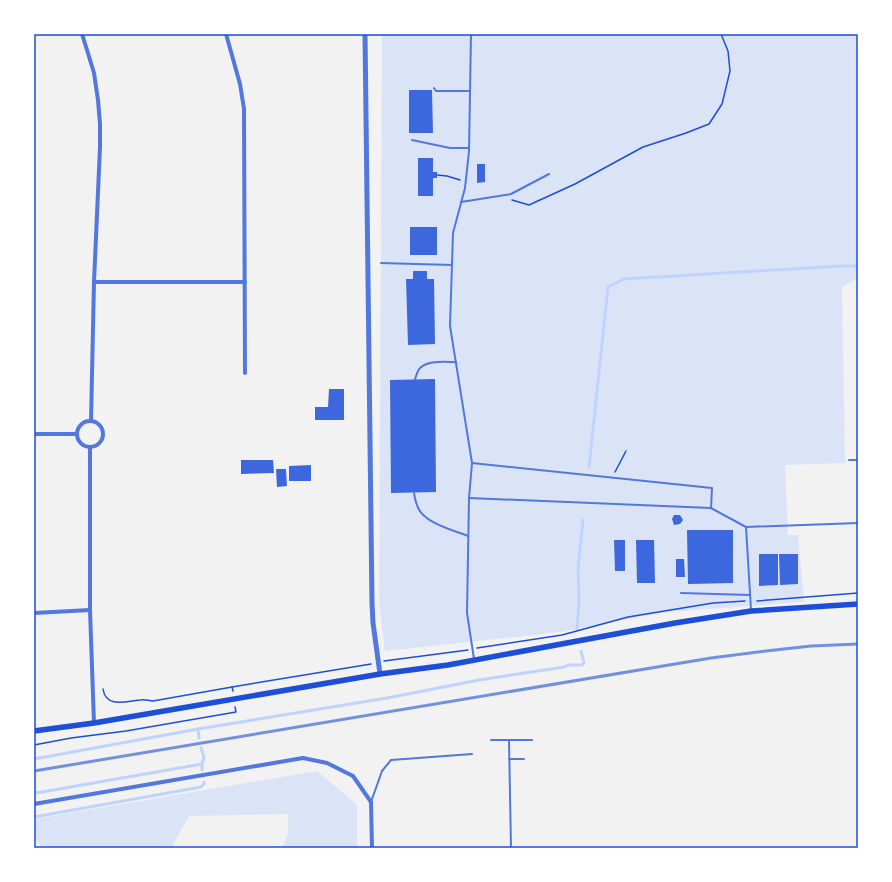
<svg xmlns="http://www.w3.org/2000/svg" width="892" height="882" font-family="'Sofia Sans Condensed',sans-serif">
	<rect width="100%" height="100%" fill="#f2f2f2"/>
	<g fill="#dbe4f7">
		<polygon points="382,34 858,34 858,278 842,287 845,463 785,465 788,535 798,535 804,602 667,612 560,632 385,651 379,602"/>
		<polygon points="317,771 357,805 357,848 282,848 288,834 288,814 189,816 171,848 43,848 34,837 34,819"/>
	</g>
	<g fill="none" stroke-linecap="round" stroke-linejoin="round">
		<g stroke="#bfd3fe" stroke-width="3">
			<polyline points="589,467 608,287 624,279 841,266 858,266"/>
			<polyline points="577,629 579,602 578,569 583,520"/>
			<polyline points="199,738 198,729 387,698 479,680 564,667 568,665 582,665 584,663 581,651"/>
			<polyline points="201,748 204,757 202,764 202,770"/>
			<polyline points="34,759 198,729"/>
			<polyline points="34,793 42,792 202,764"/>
			<polyline points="34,817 201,787 204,784 204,782"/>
		</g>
	</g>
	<g fill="#3d67dc">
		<polygon points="409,90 432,90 433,133 409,133"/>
		<polygon points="418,158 433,158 433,172 437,172 437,178 433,178 433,196 418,196"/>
		<polygon points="477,164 485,164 485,182 477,183"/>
		<rect x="410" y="227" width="27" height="28"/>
		<polygon points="413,271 427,271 427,279 434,279 435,344 408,345 406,279 413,279"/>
		<polygon points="435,379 436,492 391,493 390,380"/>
		<polygon points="329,389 344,389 344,420 315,420 315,407 328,407"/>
		<polygon points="241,460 273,460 274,473 241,474"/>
		<polygon points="311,465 311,481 289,481 289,466"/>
		<polygon points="276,469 286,469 287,486 277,487"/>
		<polygon points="674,515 680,515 683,520 680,524 674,525 672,519"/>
		<polygon points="687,530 733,530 733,583 688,584"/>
		<polygon points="614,540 625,540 625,571 615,571"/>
		<polygon points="636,540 654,540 655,583 637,583"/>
		<polygon points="759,554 778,554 778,585 759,586"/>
		<polygon points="779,554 798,554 798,584 780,585"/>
		<polygon points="676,559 684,559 685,577 676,577"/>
	</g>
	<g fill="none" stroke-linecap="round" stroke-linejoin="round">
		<g stroke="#1d4ed8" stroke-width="1.5">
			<polyline points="437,175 447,176 460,180"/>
			<polyline points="512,200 529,205 575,184 643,147 686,133 709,124 722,104 730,71 728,51 721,34"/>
			<polyline points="615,472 626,451"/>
			<polyline points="757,601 858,593"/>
			<polyline points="477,648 562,635 628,617 713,603 745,601"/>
			<polyline points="384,661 468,650"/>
			<path d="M 103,689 C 106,709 127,701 141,700 C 145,699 149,701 153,701 L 232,687"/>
			<polyline points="233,691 232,687 371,664"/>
			<polyline points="34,745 71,738 126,731 236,712 235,707"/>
		</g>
		<g stroke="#5277de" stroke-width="2">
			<polyline points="471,34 469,151 465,188 453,233 450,326 472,463 469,498 467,613 474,659"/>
			<polyline points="434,88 436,91 470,91"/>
			<polyline points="412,140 450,148 469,148"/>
			<polyline points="461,202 511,194 549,174"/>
			<polyline points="381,263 452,265"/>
			<path d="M 415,379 C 416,376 418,370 420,368 C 429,360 445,362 456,362"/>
			<polyline points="849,460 858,460"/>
			<polyline points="472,463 712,488 711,508"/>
			<path d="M 414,493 C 415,497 415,501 417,505 C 422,523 453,530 468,536"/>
			<polyline points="469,498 711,508 746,527 858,523"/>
			<polyline points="746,527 751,610"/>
			<polyline points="681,593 750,595"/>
			<polyline points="491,740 532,740"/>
			<polyline points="509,740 511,848"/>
			<polyline points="509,759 524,759"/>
			<polyline points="371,802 382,771 391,760 472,754"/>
		</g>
		<g stroke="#5277de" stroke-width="4">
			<polyline points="82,34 87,50 94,73 98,100 100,124 100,147 94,282 91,421"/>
			<polyline points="226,34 240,84 244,109 245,373"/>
			<polyline points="94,282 245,282"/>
			<circle cx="90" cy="434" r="13"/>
			<polyline points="34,434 77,434"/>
			<polyline points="90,447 90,610 94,723"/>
			<polyline points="34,613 90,610"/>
			<polyline points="34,804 303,758 327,763 353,776 371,802 372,848"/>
		</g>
		<polyline stroke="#5277de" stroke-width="5" points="365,34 372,603 373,623 380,674"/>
		<polyline stroke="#1d4ed8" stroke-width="5.5" points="34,731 94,723 380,674 448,665 675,623 751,611 858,604"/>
		<polyline stroke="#7290e2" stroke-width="3" points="34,771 711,658 766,651 811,646 858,644"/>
	</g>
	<rect width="892" height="882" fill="none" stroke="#ffffff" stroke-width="70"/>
	<rect x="35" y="35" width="822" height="812" fill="none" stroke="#1d4ed8" stroke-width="1.5"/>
</svg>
